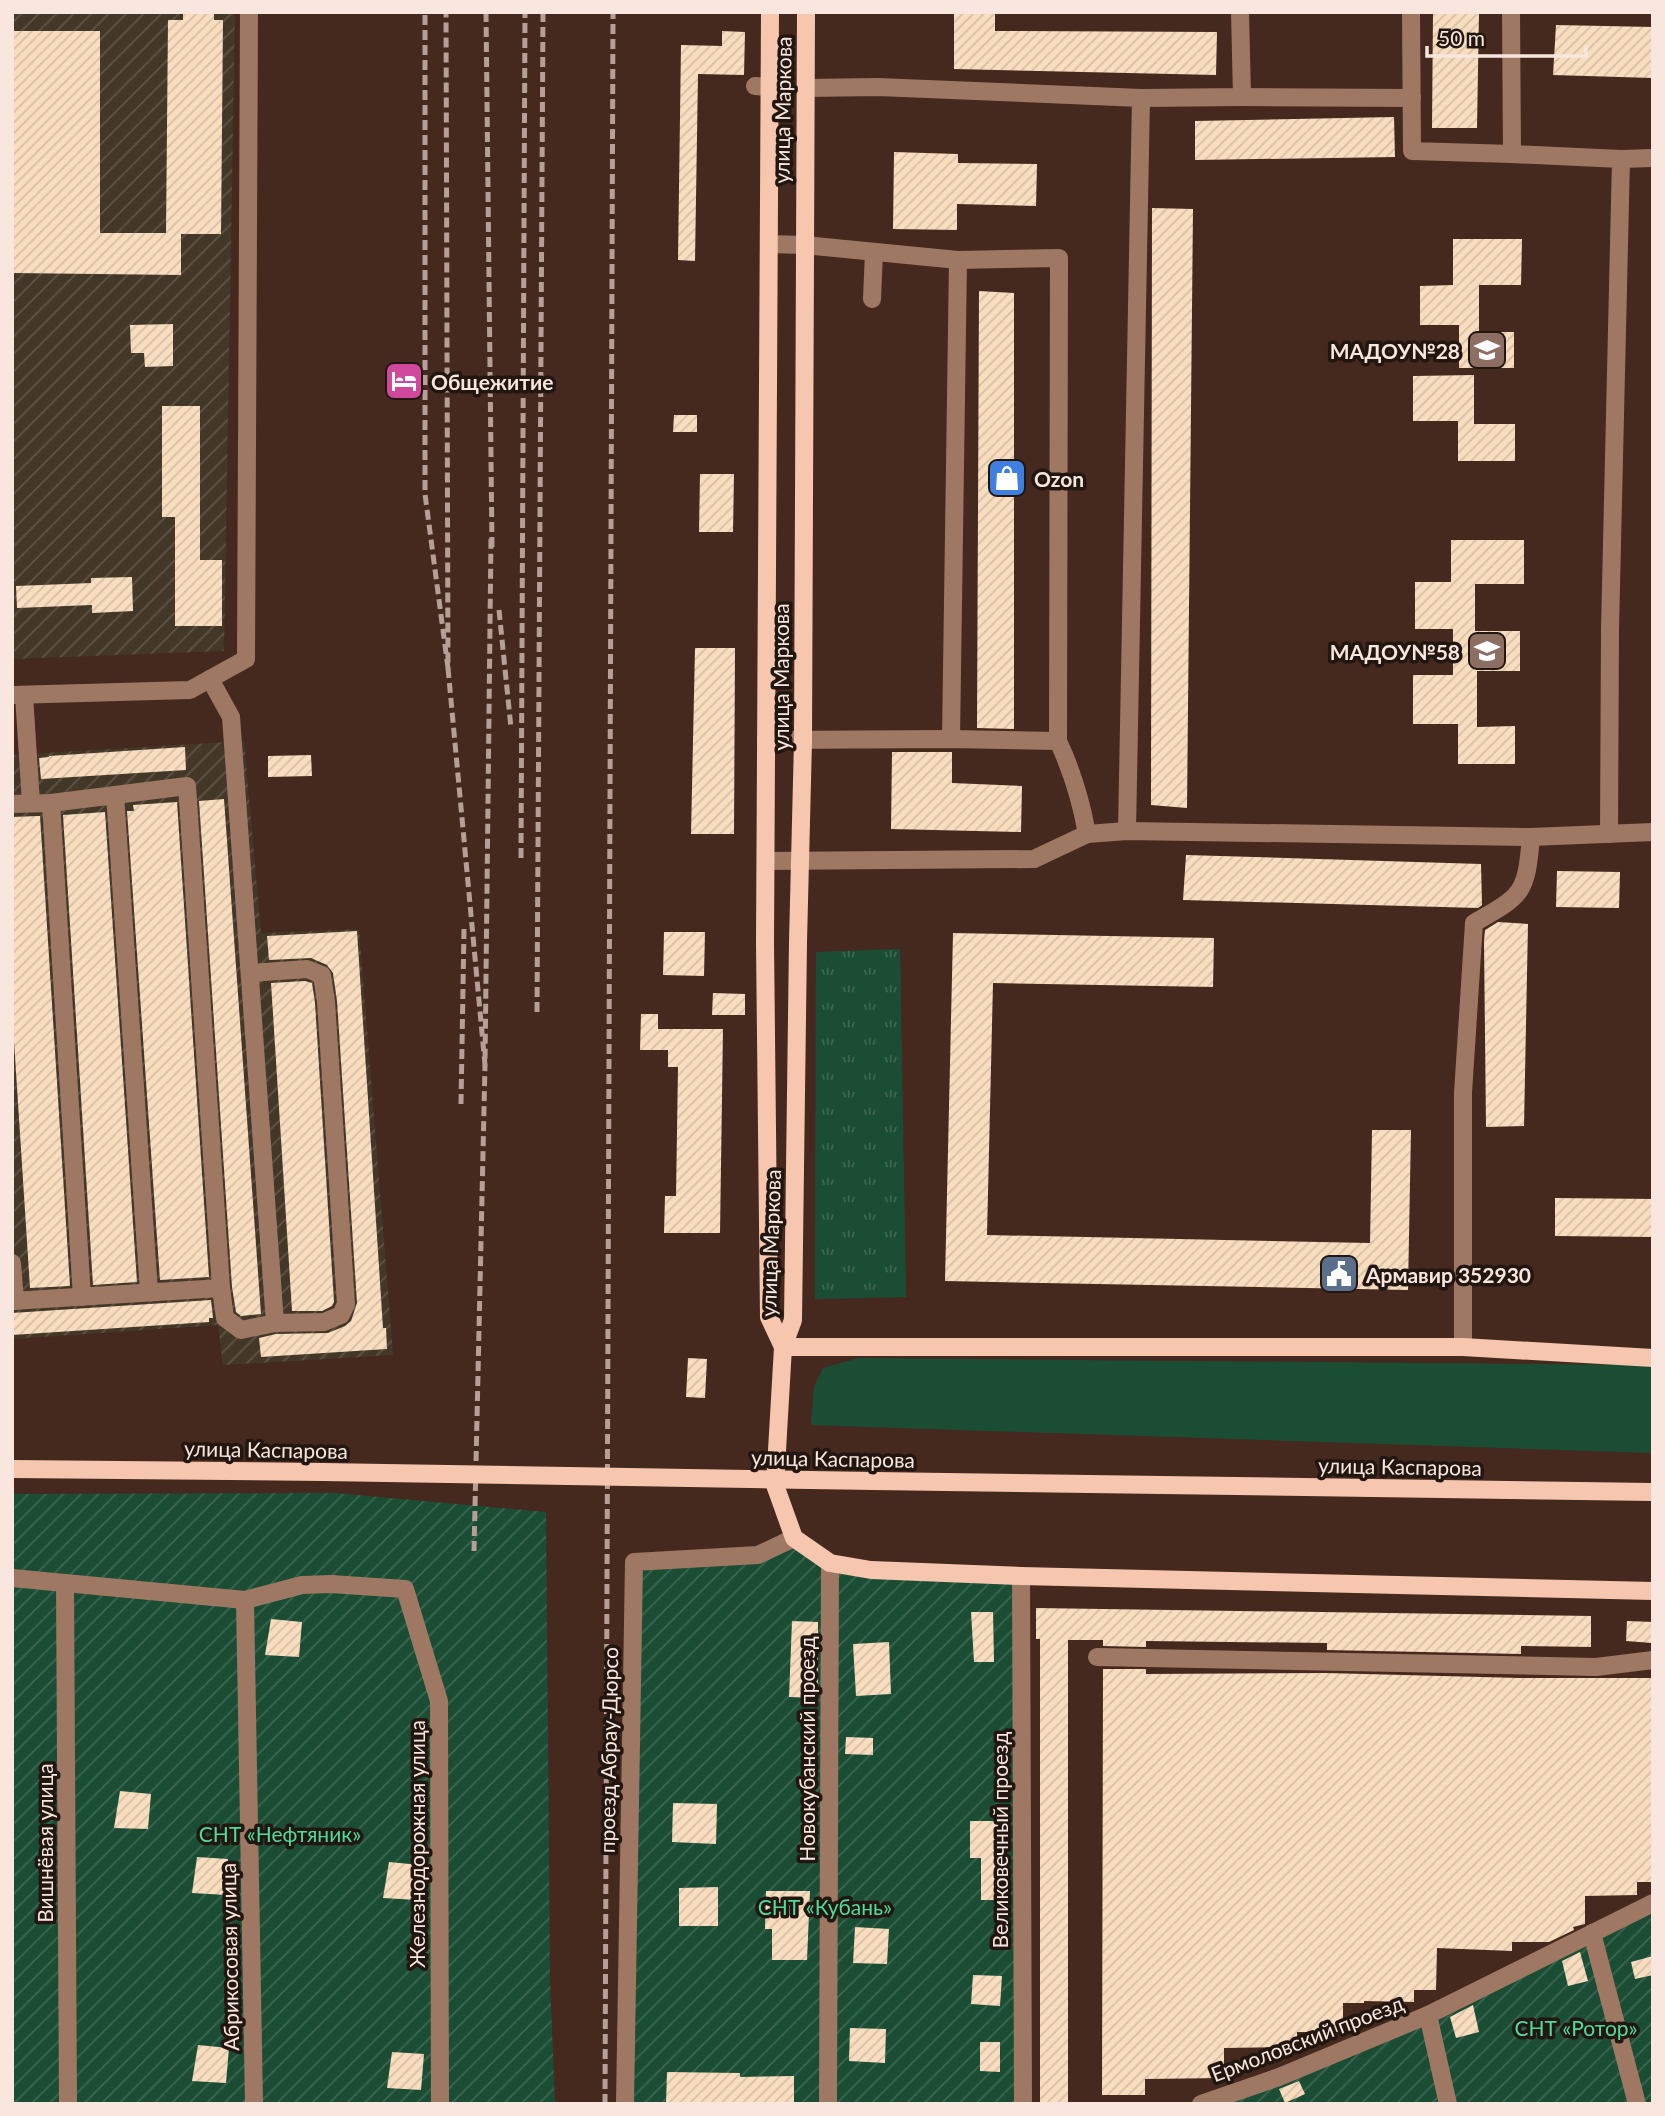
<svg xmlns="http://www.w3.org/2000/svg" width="1665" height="2116" font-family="Lato,sans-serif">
	<defs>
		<pattern id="industrial-furrows" width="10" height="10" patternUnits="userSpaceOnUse" patternTransform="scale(1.75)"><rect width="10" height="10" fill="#433728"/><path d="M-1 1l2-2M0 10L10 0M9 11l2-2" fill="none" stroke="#5f5447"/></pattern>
		<pattern id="park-tufts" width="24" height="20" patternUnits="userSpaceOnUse" patternTransform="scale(1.75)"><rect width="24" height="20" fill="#1b4d35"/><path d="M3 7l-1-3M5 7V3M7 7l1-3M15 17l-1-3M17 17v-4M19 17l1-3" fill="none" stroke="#3d6752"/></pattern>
		<pattern id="garden-furrows" width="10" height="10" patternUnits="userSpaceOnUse" patternTransform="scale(1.75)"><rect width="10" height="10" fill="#1b4d35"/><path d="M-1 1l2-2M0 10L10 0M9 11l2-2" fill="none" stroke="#3d6752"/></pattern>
		<pattern id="building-hatch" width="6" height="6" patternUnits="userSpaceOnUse" patternTransform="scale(1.75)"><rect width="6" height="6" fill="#f9ddbf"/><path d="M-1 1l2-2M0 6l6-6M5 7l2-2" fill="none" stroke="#d6bfa6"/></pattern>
	</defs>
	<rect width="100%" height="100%" fill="#45291e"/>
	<g fill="url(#industrial-furrows)">
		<polygon points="12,12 235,12 224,651 12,659"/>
		<polygon points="244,741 261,933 359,929 393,1355 223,1365 218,1325 12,1339 12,755"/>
	</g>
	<polygon fill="#1b4d35" points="859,1358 1653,1365 1653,1453 811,1425 814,1386 823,1368"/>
	<polygon fill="url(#park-tufts)" points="900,949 906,1297 815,1299 816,952"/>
	<g fill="url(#garden-furrows)">
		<polygon points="334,1493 546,1512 550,1982 555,2104 12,2104 12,1494"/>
		<polygon points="794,1538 830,1563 1021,1576 1023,2104 625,2104 634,1562 758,1555"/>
		<polygon points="1653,1903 1653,2104 1201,2104 1279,2077"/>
	</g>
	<g fill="url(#building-hatch)">
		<polygon points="183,12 214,12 214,20 223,20 221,234 181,234 181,275 12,273 12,31 100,31 100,233 166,233 168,20 183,20"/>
		<polygon points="954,12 995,12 995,31 1217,32 1216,75 954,69"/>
		<polygon points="1433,12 1479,12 1477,128 1432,128"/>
		<polygon points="1556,25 1653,27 1653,78 1553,75"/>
		<polygon points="722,31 745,32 744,75 698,74 695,261 678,260 681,45 722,46"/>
		<polygon points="1394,117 1395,157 1195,160 1195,121"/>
		<polygon points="894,152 958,154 958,163 1037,164 1036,206 957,204 957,230 893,229"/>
		<polygon points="1152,208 1193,209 1187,808 1151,805"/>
		<polygon points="1453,239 1522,239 1521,285 1479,285 1479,332 1514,332 1514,368 1459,368 1459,325 1420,325 1420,286 1453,285"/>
		<polygon points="979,291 1014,293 1014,729 977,728"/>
		<polygon points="173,324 173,366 145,367 144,353 131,353 130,325"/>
		<polygon points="1474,375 1474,424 1515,424 1515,461 1458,461 1458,421 1413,421 1413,376"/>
		<polygon points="162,406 200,406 200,560 222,560 222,626 175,626 175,517 162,517"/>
		<polygon points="674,415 697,415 697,432 673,432"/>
		<polygon points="700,474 734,474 733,532 699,532"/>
		<polygon points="1451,540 1524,540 1524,584 1475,584 1475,631 1520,631 1520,671 1477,671 1477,727 1515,726 1515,764 1458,764 1458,724 1413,724 1413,675 1453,675 1453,629 1415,629 1415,582 1451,582"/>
		<polygon points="132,577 133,611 92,613 92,605 17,608 16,586 91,583 91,578"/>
		<polygon points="695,648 735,648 734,834 691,834"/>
		<polygon points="185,747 186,770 41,779 39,758 49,757 49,756"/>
		<polygon points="892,752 952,752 952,783 1022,786 1021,832 891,829"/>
		<polygon points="311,755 312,776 268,777 268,756"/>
		<polygon points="224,799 261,1314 241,1316 236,1312 232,1287 199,801"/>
		<polygon points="177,802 209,1277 160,1280 127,811 134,811 133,805"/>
		<polygon points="105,812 137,1282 93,1285 63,815"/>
		<polygon points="38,816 40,816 70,1286 30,1288 12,1010 12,817"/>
		<polygon points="1186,855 1481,864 1482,905 1478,908 1183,900"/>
		<polygon points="1557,871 1620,872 1619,908 1556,907"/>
		<polygon points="1498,922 1528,924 1524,1126 1486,1127 1484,941 1485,930"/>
		<polygon points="357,931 383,1328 386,1328 387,1349 261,1357 259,1338 276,1334 328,1333 345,1326 351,1321 357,1303 337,1001 333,973 327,965 311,958 269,960 267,936"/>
		<polygon points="664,932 705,932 704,976 663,975"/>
		<polygon points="953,933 1214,938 1213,987 993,983 987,1235 1370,1243 1372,1130 1411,1130 1408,1290 945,1281"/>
		<polygon points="305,981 312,983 315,1003 334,1302 332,1306 322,1311 292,1311 271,983"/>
		<polygon points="713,993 745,994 745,1015 712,1015"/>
		<polygon points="641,1014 658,1014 658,1029 723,1029 720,1233 664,1233 665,1196 676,1196 678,1067 668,1067 668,1050 640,1050"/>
		<polygon points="1555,1198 1653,1199 1653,1237 1555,1236"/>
		<polygon points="211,1300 213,1318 209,1318 209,1322 12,1335 12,1313"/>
		<polygon points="688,1358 707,1359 705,1398 686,1397"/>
		<polygon points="1036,1608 1591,1616 1591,1647 1521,1646 1521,1654 1327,1650 1327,1643 1146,1641 1146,1647 1103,1646 1103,1640 1068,1640 1068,2104 1040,2104 1040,1639 1036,1639"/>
		<polygon points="971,1612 993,1612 994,1662 974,1662"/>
		<polygon points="271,1619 302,1622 299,1657 265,1655"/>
		<polygon points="792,1621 818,1622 818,1698 789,1697"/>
		<polygon points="1627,1621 1653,1622 1652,1643 1626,1641"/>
		<polygon points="889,1642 891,1694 856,1696 853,1644"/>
		<polygon points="1103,1669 1146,1669 1146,1674 1326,1673 1520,1678 1653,1678 1653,1882 1637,1882 1637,1895 1585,1896 1585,1924 1573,1927 1574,1930 1549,1942 1512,1942 1512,1951 1437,1948 1436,1990 1414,1990 1414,2002 1364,2001 1364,2003 1343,2003 1343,2032 1297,2032 1297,2047 1224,2048 1224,2078 1145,2079 1145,2095 1102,2095"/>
		<polygon points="846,1737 873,1738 873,1755 845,1754"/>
		<polygon points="120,1791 151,1794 148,1829 114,1828"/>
		<polygon points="673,1803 717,1804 716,1844 672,1842"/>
		<polygon points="970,1821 998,1821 998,1879 1004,1879 1004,1900 981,1900 981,1858 970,1858"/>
		<polygon points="197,1857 228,1859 226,1895 192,1893"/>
		<polygon points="389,1862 420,1865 417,1900 383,1898"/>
		<polygon points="718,1887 718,1926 679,1926 679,1888"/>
		<polygon points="766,1891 810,1891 807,1960 772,1960 772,1929 765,1929"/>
		<polygon points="855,1927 889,1929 887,1964 853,1963"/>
		<polygon points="1580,1952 1588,1981 1568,1986 1562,1961"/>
		<polygon points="1653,1956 1653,1975 1635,1979 1631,1962"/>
		<polygon points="973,1975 1002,1976 1000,2006 971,2004"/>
		<polygon points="1473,2005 1479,2032 1456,2038 1450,2017"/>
		<polygon points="850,2028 886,2029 885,2063 849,2061"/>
		<polygon points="980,2042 1000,2042 1000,2072 980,2071"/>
		<polygon points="198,2045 229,2048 226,2083 192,2081"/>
		<polygon points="392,2052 424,2054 421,2090 387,2088"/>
		<polygon points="667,2072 740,2073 740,2077 794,2076 794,2104 666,2104"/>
		<polygon points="1299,2081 1305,2094 1285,2103 1279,2089"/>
	</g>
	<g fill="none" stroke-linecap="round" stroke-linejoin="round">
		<g stroke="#9f7864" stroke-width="18">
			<polyline points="1411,12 1412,151 1512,154"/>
			<polyline points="1511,12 1512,154 1621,159 1610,629 1609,834"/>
			<polyline points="755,86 769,87"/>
			<polyline points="805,88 878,87 1141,98 1127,831"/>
			<polyline points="1242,97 1412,98"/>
			<polyline points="1141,98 1242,97 1240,12"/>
			<polyline points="1621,159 1653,158"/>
			<polyline points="769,244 804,245 958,260 1059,258 1058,741"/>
			<polyline points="872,299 874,252"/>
			<polyline points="12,695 190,690 246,659 249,12"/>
			<polyline points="24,695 31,803"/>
			<polyline points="951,739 958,260"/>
			<path d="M 766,740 L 951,739 L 1058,741 C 1073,773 1081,800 1087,834 L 1127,831 L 1531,837"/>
			<polyline points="115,795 149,1292"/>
			<polyline points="51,803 82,1297"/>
			<polyline points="12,804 51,803 187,786 221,1288 225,1318 241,1330 275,1323 231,717 210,679"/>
			<polyline points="766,861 1034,859 1087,834"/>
			<polyline points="251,973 307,969 322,975 326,1002 346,1304 341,1315 324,1322 275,1323"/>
			<polyline points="12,1263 15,1301"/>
			<polyline points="12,1301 221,1288"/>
			<path d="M 1463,1347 L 1463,1093 L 1474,923 C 1523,895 1526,894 1531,837 L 1653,832"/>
			<polyline points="1021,1576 1023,2104"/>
			<polyline points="12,1578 245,1600 302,1585 331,1584 405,1589 439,1701 440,2104"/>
			<polyline points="65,1583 68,2104"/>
			<polyline points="245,1600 254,2104"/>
			<polyline points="1097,1657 1596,1667 1653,1660"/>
			<polyline points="1592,1933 1637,2104"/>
			<polyline points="1428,2015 1448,2104"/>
			<polyline points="625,2104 634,1562 758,1555 794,1538"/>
			<polyline points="828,2104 830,1563"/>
			<polyline points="1201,2104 1279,2077 1428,2015 1653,1903"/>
		</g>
		<g stroke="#f7c6ae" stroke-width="18">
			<polyline points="770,12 765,942 769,1317 783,1347"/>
			<polyline points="806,12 803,741 798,942 793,1320 783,1347 775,1485 794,1538 830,1563 871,1570 1021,1576 1653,1591"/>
			<polyline points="783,1347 1463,1347 1653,1358"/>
			<polyline points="12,1469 323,1472"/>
			<polyline points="874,1481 1653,1492"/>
		</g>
		<g stroke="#b59f96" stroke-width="5" stroke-dasharray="10 5" stroke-linecap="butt">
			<polyline points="486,12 492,547"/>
			<polyline points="425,15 425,494 448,668 446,12"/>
			<polyline points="499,610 511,728"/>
			<polyline points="448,668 485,1065 491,538"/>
			<polyline points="521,858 525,12"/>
			<polyline points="537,1012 543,12"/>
			<polyline points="461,1104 464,929"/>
			<polyline points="474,1551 485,1065"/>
			<polyline points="605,2104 613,12"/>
		</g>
		<polyline stroke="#f7c6ae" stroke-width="18" points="323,1472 874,1481"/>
	</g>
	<defs>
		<symbol id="school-square" viewBox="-11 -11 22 22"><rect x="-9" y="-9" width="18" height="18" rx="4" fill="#8d6e63" stroke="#221610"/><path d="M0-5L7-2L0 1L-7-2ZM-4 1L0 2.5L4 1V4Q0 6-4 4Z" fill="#fff"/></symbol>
		<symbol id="hotel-square" viewBox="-11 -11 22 22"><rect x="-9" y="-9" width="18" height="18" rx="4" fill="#d1479c" stroke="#221610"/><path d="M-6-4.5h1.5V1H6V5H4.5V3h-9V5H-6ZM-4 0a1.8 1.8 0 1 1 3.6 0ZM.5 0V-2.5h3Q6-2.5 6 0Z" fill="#fff"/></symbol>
		<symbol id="shop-square" viewBox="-11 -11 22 22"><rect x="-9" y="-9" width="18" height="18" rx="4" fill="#3f7fe0" stroke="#221610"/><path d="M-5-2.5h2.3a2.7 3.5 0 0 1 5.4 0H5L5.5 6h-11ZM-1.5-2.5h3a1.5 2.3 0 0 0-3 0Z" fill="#fff"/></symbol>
		<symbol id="civic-square" viewBox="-11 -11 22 22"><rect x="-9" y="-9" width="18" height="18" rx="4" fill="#5c6f8a" stroke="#221610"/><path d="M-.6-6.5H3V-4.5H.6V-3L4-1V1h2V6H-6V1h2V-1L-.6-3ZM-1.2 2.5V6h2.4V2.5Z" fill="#fff"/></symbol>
	</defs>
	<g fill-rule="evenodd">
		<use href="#school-square" x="1465" y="328" width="44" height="44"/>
		<use href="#hotel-square" x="382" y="359" width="44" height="44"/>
		<use href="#shop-square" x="985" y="456" width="44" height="44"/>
		<use href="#school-square" x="1465" y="629" width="44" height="44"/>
		<use href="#civic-square" x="1317" y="1252" width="44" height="44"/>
	</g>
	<g text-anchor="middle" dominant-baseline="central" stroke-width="7" stroke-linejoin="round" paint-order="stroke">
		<g font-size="21" fill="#f9e7df" stroke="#221610">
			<text transform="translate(782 110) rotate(-89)">улица Маркова</text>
			<text transform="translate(780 677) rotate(-90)">улица Маркова</text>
			<text transform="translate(770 1243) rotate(-88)">улица Маркова</text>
			<text transform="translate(266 1449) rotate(1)">улица Каспарова</text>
			<text transform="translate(833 1458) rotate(1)">улица Каспарова</text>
			<text transform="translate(1400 1466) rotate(1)">улица Каспарова</text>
			<text transform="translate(806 1749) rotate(-90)">Новокубанский проезд</text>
			<text transform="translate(608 1750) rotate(-89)">проезд Абрау-Дюрсо</text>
			<text transform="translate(999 1840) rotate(-90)">Великовечный проезд</text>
			<text transform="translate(44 1843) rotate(-90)">Вишнёвая улица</text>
			<text transform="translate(416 1844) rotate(-90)">Железнодорожная улица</text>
			<text transform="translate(229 1957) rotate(-91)">Абрикосовая улица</text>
			<text transform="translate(1307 2038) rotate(-21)">Ермоловский проезд</text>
		</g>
		<g font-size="21" font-weight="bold" fill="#f9e7df" stroke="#221610" text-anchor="start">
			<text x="1460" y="350" text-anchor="end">МАДОУ№28</text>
			<text x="431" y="381">Общежитие</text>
			<text x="1034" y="478">Ozon</text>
			<text x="1460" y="651" text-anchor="end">МАДОУ№58</text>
			<text x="1366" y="1274">Армавир 352930</text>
		</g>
		<g font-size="21" fill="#4bdd9b" stroke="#221610">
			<text x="280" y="1833">СНТ «Нефтяник»</text>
			<text x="825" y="1906">СНТ «Кубань»</text>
			<text x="1576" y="2027">СНТ «Ротор»</text>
		</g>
	</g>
	<rect width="1665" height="2116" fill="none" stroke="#f9e7df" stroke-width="28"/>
	<path d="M1427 46v10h159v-10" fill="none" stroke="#f9e7df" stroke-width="3.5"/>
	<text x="1438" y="46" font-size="21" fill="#f9e7df" stroke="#221610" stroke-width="5" paint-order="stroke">50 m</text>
</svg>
